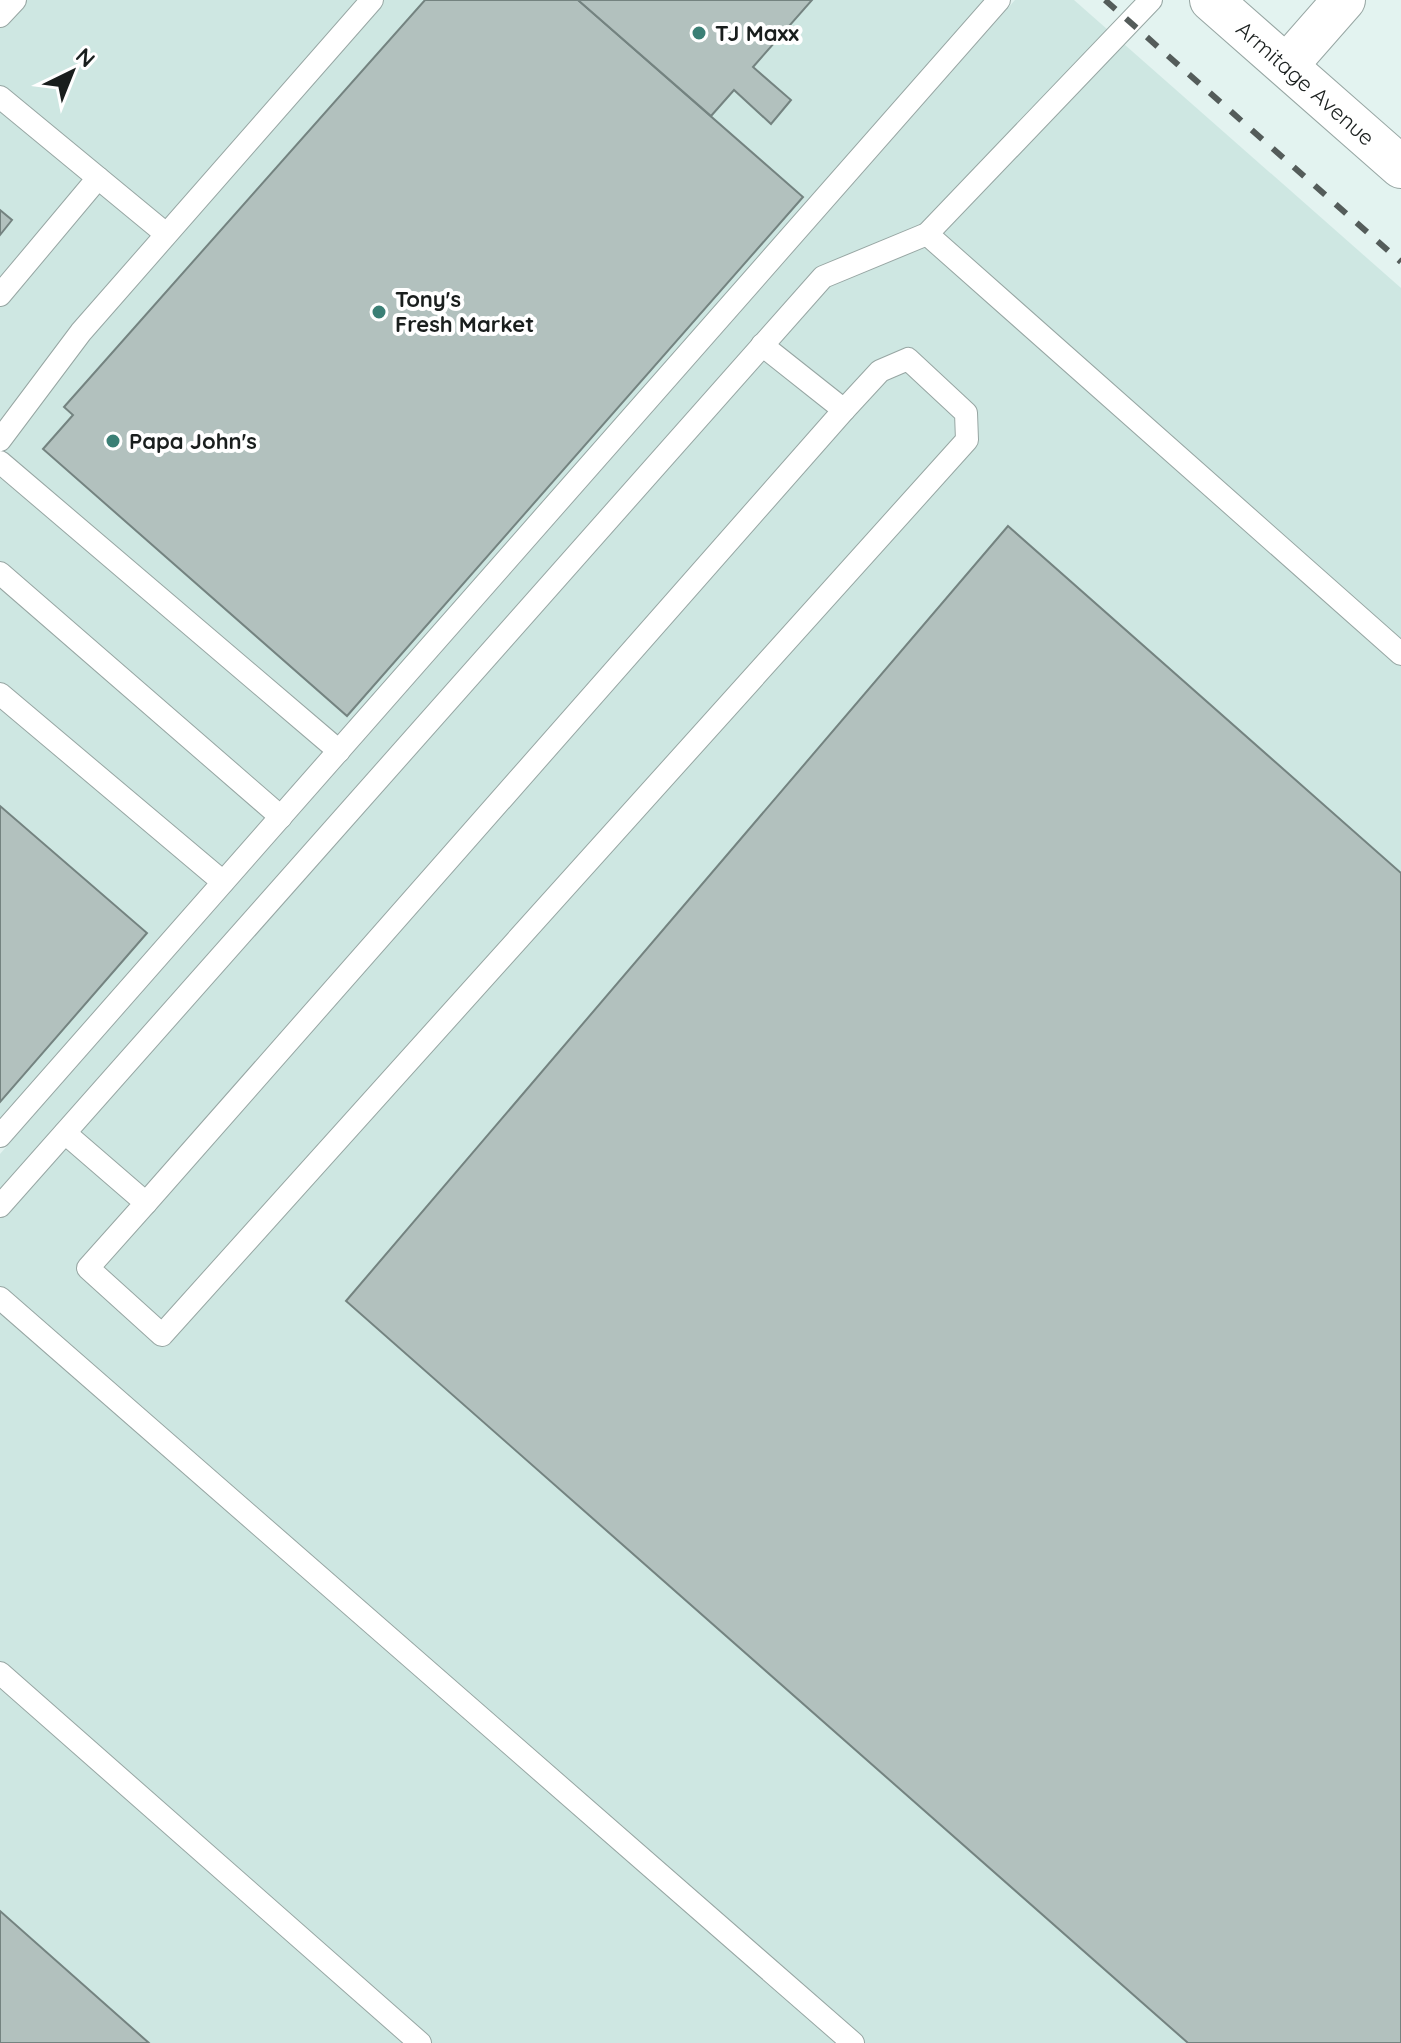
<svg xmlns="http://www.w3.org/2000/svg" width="1401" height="2043" font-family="Quicksand,sans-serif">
	<rect width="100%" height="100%" fill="#e3f3f0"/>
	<g fill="#cee7e2">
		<polygon points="0,0 1000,0 0,1143"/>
		<polygon points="1015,0 1074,0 1401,288 1401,2043 0,2043 0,1154"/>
	</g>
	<g fill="#b2c1be" stroke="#748380" stroke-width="2">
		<polygon points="425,0 578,0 803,197 347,716 43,449 73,415 64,407"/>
		<polygon points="578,0 812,0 753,67 791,100 771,124 734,90 711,116"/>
		<polygon points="0,210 12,220 0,235"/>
		<polygon points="1008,526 1401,873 1401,2043 1188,2043 346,1301"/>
		<polygon points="0,806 147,933 0,1102"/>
		<polygon points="0,1911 149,2043 0,2043"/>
	</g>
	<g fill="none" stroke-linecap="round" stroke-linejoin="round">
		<defs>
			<g id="lane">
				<polyline points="0,16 15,0"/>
				<polyline points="0,97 166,234"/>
				<polyline points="927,234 1401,654"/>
				<polyline points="0,295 98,178"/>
				<polyline points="0,440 81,332 372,0"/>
				<polyline points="0,462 339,751"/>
				<polyline points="0,573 281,817"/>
				<polyline points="0,694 223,882"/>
				<polyline points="65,1133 146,1203 88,1268 162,1335 967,440 966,413 908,359 880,371 844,410 762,345"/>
				<polyline points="0,1136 999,0"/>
				<polyline points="146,1203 844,410"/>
				<polyline points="0,1206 823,277 927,234 1151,0"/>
				<polyline points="0,1298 853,2043"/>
				<polyline points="0,1673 420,2043"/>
			</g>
			<g id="street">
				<path id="s1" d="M 1211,0 L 1401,167"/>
				<polyline points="1287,65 1344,0"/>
			</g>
		</defs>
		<use href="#lane" stroke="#97a6a3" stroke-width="24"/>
		<use href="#street" stroke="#97a6a3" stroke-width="44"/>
		<use href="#lane" stroke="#fff" stroke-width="22"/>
		<use href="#street" stroke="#fff" stroke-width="42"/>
		<polyline stroke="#545c5a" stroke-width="6" stroke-dasharray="14 14" stroke-linecap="butt" points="1105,0 1401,262"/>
	</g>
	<g fill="#3a7f75" stroke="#fff" stroke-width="3">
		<circle cx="699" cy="33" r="8"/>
		<circle cx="379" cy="312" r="8"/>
		<circle cx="113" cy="441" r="8"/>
	</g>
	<g text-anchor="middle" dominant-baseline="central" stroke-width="8" stroke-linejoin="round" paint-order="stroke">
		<g font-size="22" font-weight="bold" fill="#191e1d" stroke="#fff" text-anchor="start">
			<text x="715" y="33">TJ Maxx</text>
			<text x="395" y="299">Tony's<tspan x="395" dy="25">Fresh Market</tspan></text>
			<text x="129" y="441">Papa John's</text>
		</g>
		<g font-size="22" fill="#191e1d" stroke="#fff">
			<text stroke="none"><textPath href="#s1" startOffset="126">Armitage Avenue</textPath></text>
		</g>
	</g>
	<g transform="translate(72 72) rotate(43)" stroke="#ffffff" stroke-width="6" paint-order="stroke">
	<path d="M0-6L14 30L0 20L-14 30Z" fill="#191e1d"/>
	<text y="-12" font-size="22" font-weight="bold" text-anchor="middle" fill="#191e1d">N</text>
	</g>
</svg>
